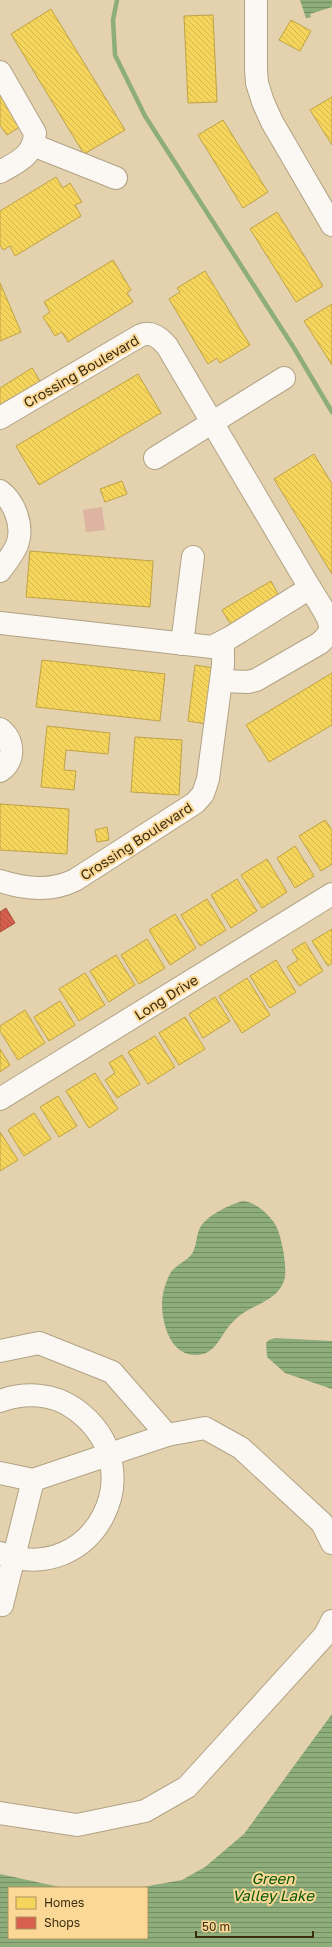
<svg xmlns="http://www.w3.org/2000/svg" width="332" height="1947" font-family="'Golos Text',sans-serif">
	<defs>
		<pattern id="water-rules" width="6" height="5" patternUnits="userSpaceOnUse"><rect width="6" height="5" fill="#8dad7b"/><path d="M0 2.5h6" fill="none" stroke="#748d63"/></pattern>
		<pattern id="homes-back-hatch" width="6" height="6" patternUnits="userSpaceOnUse"><rect width="6" height="6" fill="#f6d55c"/><path d="M-1 5l2 2M0 0l6 6M5-1l2 2" fill="none" stroke="#d4b74f"/></pattern>
		<pattern id="shops-back-hatch" width="6" height="6" patternUnits="userSpaceOnUse"><rect width="6" height="6" fill="#d6604d"/><path d="M-1 5l2 2M0 0l6 6M5-1l2 2" fill="none" stroke="#af503f"/></pattern>
	</defs>
	<rect width="100%" height="100%" fill="#e4d1ad"/>
	<polygon fill="#ddb3a1" points="102,507 105,530 86,532 83,510"/>
	<g fill="url(#water-rules)">
		<polygon points="300,0 332,0 332,7 310,14 311,17 306,18"/>
		<path d="M 243,1201 C 256,1202 272,1216 277,1228 C 282,1239 288,1270 284,1281 C 278,1297 263,1302 250,1309 C 242,1313 234,1320 229,1326 C 219,1339 214,1356 194,1355 C 170,1354 162,1323 162,1304 C 162,1293 166,1281 171,1272 C 177,1264 189,1260 193,1252 C 197,1244 196,1235 200,1228 C 207,1215 229,1205 243,1201 Z"/>
		<polygon points="275,1338 332,1341 332,1389 285,1373 267,1357 266,1343 269,1340"/>
		<polygon points="332,1714 332,1947 0,1947 0,1874 64,1888 9,1888 9,1938 147,1938 147,1888 137,1888 182,1880 205,1867 244,1834"/>
	</g>
	<g fill="url(#homes-back-hatch)" stroke="#bea346">
		<polygon points="51,9 125,130 84,154 11,34"/>
		<polygon points="213,15 217,102 188,103 184,16"/>
		<polygon points="291,20 311,31 300,51 279,40"/>
		<polygon points="0,92 21,126 7,135 0,125"/>
		<polygon points="332,97 332,145 310,110"/>
		<polygon points="223,120 268,192 243,208 198,135"/>
		<polygon points="56,177 63,188 70,183 82,202 75,205 81,216 15,256 10,246 3,250 0,245 0,211"/>
		<polygon points="277,212 323,286 296,302 250,229"/>
		<polygon points="113,260 131,290 127,293 133,302 68,342 62,332 55,336 43,317 50,312 44,302"/>
		<polygon points="205,271 250,345 220,363 217,358 208,364 169,299 180,292 177,288"/>
		<polygon points="0,283 21,332 0,341"/>
		<polygon points="332,304 332,365 304,321"/>
		<polygon points="32,368 40,381 0,407 0,388"/>
		<polygon points="138,374 161,413 39,485 16,446"/>
		<polygon points="314,454 332,484 332,574 274,479"/>
		<polygon points="122,481 127,494 105,502 100,489"/>
		<polygon points="30,551 153,561 150,607 26,597"/>
		<polygon points="271,581 279,596 231,625 222,610"/>
		<polygon points="42,660 165,674 160,721 36,707"/>
		<polygon points="195,665 213,668 206,724 188,721"/>
		<polygon points="332,673 332,725 269,762 246,725"/>
		<polygon points="47,726 110,733 108,754 66,750 64,770 76,771 74,790 41,787"/>
		<polygon points="135,737 182,740 179,795 131,792"/>
		<polygon points="0,804 69,809 67,854 0,850"/>
		<polygon points="325,820 332,830 332,864 321,871 299,836"/>
		<polygon points="107,827 109,840 97,842 95,830"/>
		<polygon points="295,846 314,876 295,888 277,858"/>
		<polygon points="267,859 287,892 262,908 241,875"/>
		<polygon points="237,879 257,911 231,928 211,895"/>
		<polygon points="207,899 226,930 200,946 181,915"/>
		<polygon points="175,914 196,948 170,965 149,930"/>
		<polygon points="332,929 332,963 328,966 312,941"/>
		<polygon points="147,939 165,968 139,984 121,955"/>
		<polygon points="305,942 323,971 299,986 287,967 298,960 292,950"/>
		<polygon points="116,955 135,985 109,1002 90,971"/>
		<polygon points="276,960 296,992 270,1008 250,976"/>
		<polygon points="85,973 105,1005 79,1021 59,989"/>
		<polygon points="247,978 270,1015 242,1033 219,996"/>
		<polygon points="215,997 230,1021 203,1038 189,1014"/>
		<polygon points="60,1001 75,1025 49,1041 34,1017"/>
		<polygon points="25,1010 45,1043 18,1060 0,1031 0,1026"/>
		<polygon points="185,1017 205,1049 179,1065 159,1033"/>
		<polygon points="155,1036 175,1067 148,1084 128,1052"/>
		<polygon points="0,1049 10,1065 0,1072"/>
		<polygon points="122,1055 140,1084 117,1098 105,1080 115,1073 109,1063"/>
		<polygon points="95,1073 118,1109 89,1128 66,1091"/>
		<polygon points="58,1096 77,1126 59,1137 40,1107"/>
		<polygon points="34,1113 51,1139 24,1156 8,1130"/>
		<polygon points="0,1132 18,1160 0,1171"/>
	</g>
	<polygon fill="url(#shops-back-hatch)" stroke="#a7513b" points="6,908 15,923 0,932 0,912"/>
	<g fill="none" stroke-linecap="round" stroke-linejoin="round">
		<polyline stroke="#8dad7b" stroke-width="4.5" points="117,0 113,20 115,55 145,116 294,348 332,412"/>
		<defs>
			<g id="minor">
				<polyline points="256,0 256,70 257,83 263,102 272,122 332,225"/>
				<path d="M 0,72 L 35,133 C 34,156 17,162 0,172"/>
				<polyline points="33,145 116,178"/>
				<path d="M 0,418 L 141,335 C 152,331 160,338 167,346 L 310,588 C 315,597 330,617 330,627 C 330,634 324,639 320,643 L 256,680 L 248,682 L 222,681"/>
				<polyline points="155,458 284,378"/>
				<path d="M 0,491 C 15,502 24,527 17,545 C 13,554 6,563 0,571"/>
				<polyline points="0,623 212,647 231,637 310,588"/>
				<polyline points="182,644 193,557"/>
				<path d="M 0,729 C 14,740 16,761 0,771"/>
				<path d="M 0,881 C 24,889 51,892 75,880 L 195,803 L 203,794 L 208,779 L 223,665 L 223,650 L 220,643"/>
				<polyline points="0,1099 332,894"/>
				<polyline points="0,1351 39,1343 112,1372 167,1435 205,1428 241,1448 322,1523 332,1543"/>
				<path d="M 0,1401 C 25,1392 53,1393 75,1409 C 157,1468 92,1589 0,1553"/>
				<polyline points="0,1473 33,1480 167,1435"/>
				<polyline points="0,1604 2,1605 33,1480"/>
				<polyline points="0,1813 77,1825 145,1811 187,1787 325,1635 332,1621"/>
			</g>
		</defs>
		<use href="#minor" stroke="#b1a386" stroke-width="24"/>
		<use href="#minor" stroke="#fbf8f3" stroke-width="22"/>
	</g>
	<g text-anchor="middle" dominant-baseline="central" stroke-width="4" stroke-linejoin="round" paint-order="stroke">
		<g font-size="14" fill="#3a2d12" stroke="#fbd896">
			<text transform="translate(81 371) rotate(-30)">Crossing Boulevard</text>
			<text transform="translate(136 841) rotate(-33)">Crossing Boulevard</text>
			<text transform="translate(166 997) rotate(-32)">Long Drive</text>
		</g>
		<g font-size="15" font-style="italic" fill="#065709" stroke="#fbd896">
			<text x="273" y="1878">Green<tspan x="273" dy="17">Valley Lake</tspan></text>
		</g>
	</g>
	<rect x="8" y="1887" width="140" height="52" fill="#fbd896" stroke="#ae9461"/>
	<rect x="16" y="1897" width="20" height="12" fill="#f6d55c" stroke="#ae9461"/>
	<text x="44" y="1907" font-size="12" fill="#3a2d12">Homes</text>
	<rect x="16" y="1917" width="20" height="12" fill="#d6604d" stroke="#ae9461"/>
	<text x="44" y="1927" font-size="12" fill="#3a2d12">Shops</text>
	<path d="M196 1931v6h117v-6" fill="none" stroke="#3a2d12" stroke-width="2"/>
	<text x="202" y="1931" font-size="12" fill="#3a2d12" stroke="#fbd896" stroke-width="3" paint-order="stroke">50 m</text>
</svg>
